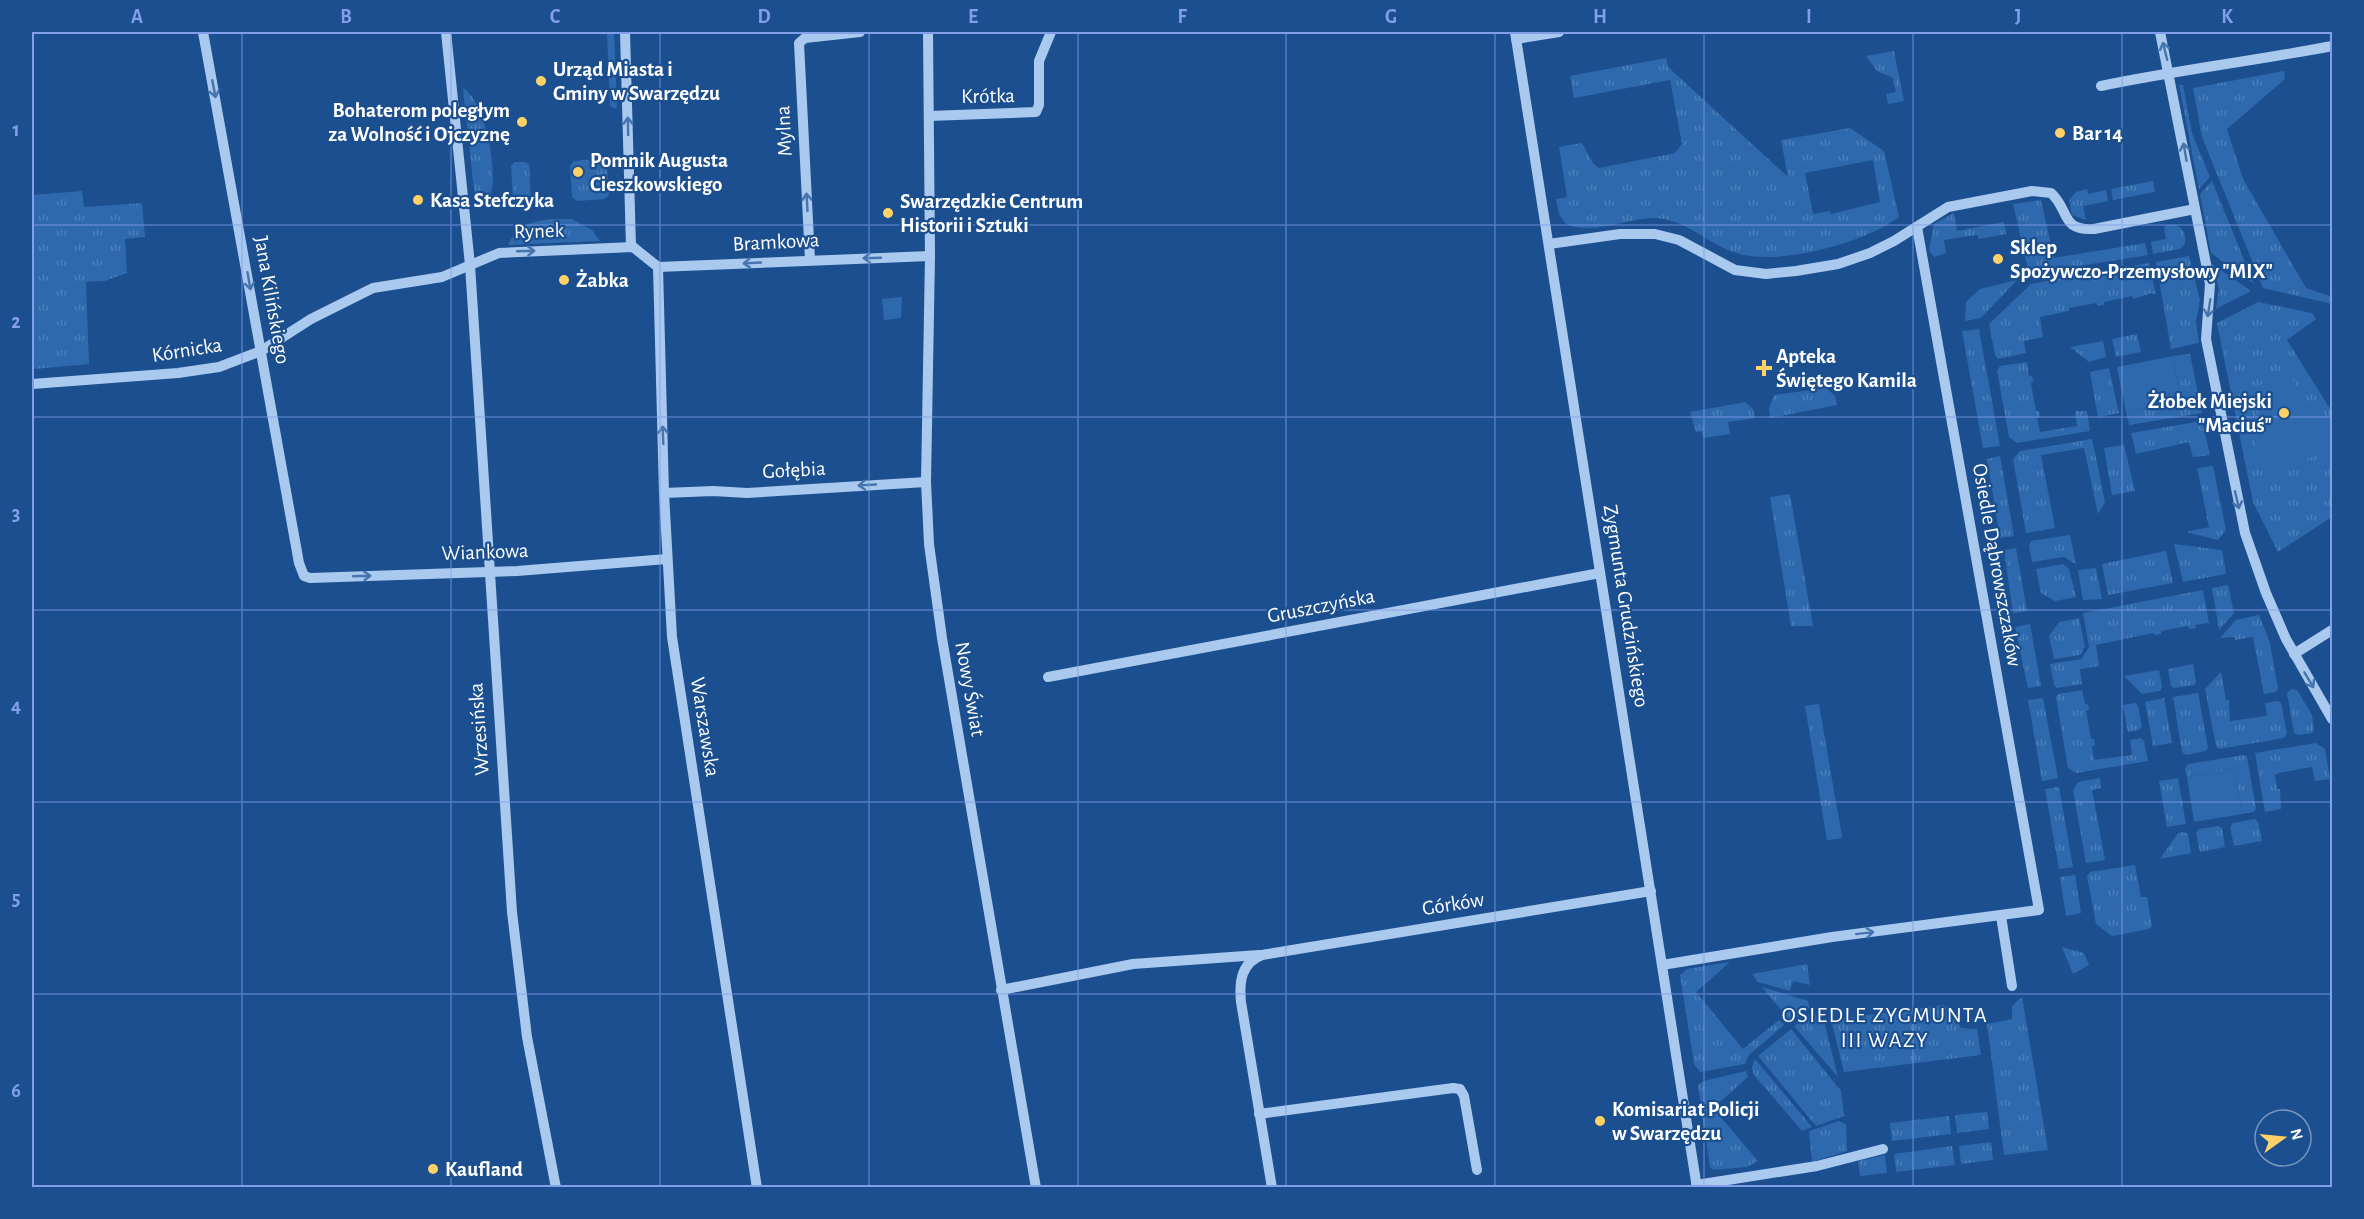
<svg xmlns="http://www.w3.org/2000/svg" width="2364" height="1219" font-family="'Alegreya Sans',sans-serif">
	<defs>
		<pattern id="grass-tufts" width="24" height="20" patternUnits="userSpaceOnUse" patternTransform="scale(1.5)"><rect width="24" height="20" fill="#2e69ad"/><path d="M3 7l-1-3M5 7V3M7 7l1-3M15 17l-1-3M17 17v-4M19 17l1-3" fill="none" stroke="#4d80b9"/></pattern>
	</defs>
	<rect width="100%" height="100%" fill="#1b4f8f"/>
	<g fill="url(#grass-tufts)" fill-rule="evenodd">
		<polygon points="607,32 614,32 617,106 615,109 610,106"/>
		<polygon points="1894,51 1904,101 1888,104 1886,94 1896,92 1893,78 1877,71 1866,56"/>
		<path d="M 1666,58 L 1668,67 L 1788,177 L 1781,140 L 1850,128 L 1884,151 L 1899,217 C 1865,243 1774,268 1733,252 C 1706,242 1685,219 1654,218 C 1629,218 1587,237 1565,223 L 1559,214 L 1556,199 L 1567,197 L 1559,147 L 1582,143 L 1593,163 L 1599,168 L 1675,153 L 1682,144 L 1670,80 L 1574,98 L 1570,76 ZM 1873,160 L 1880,202 L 1831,214 L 1830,211 L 1813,214 L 1805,173 Z"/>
		<polygon points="2284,71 2285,79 2227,129 2243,179 2306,288 2332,297 2332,304 2263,288 2202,137 2193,88"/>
		<polygon points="2179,85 2183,85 2192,133 2210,177 2199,189"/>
		<path d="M 463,88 C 485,100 499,174 490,197 C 487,203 482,206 476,209 Z"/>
		<polygon points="597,159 607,166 609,195 605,199 577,201 572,197 570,166 574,161"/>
		<polygon points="514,162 526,162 529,165 531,198 528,201 516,202 513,198 511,166"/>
		<polygon points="2153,181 2155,192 2113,200 2111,189"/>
		<polygon points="2212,181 2254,284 2211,253 2200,194"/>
		<polygon points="2087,189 2088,194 2106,190 2108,201 2083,206 2086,220 2072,215 2069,200 2076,192"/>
		<polygon points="82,191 84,207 142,203 145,237 125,239 127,273 105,281 86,282 89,364 34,369 32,195"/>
		<polygon points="2041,200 2054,258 2145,243 2148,255 2029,274 2013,204"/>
		<polygon points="1954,213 1957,231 2004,222 2006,234 1979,239 1977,235 1944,240 1946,253 1934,257 1929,250 1934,224"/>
		<path d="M 572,219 L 592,230 L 600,241 L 508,245 C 520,218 547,219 572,219 Z"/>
		<path d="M 2167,225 C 2180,223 2187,231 2185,244 L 2180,249 L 2153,254 L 2151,242 L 2166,239 L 2164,227 Z"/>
		<polygon points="2189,256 2200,300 2196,322 2199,343 2171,349 2156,262"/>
		<polygon points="2149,263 2156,295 2152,293 2133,299 2132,296 2104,302 2104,305 2097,306 2097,303 2069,308 2069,311 2040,317 2043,337 2024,341 2026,353 1998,359 1995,355 1989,324 2031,284"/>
		<polygon points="2212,264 2251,291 2216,309 2219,289"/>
		<polygon points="2017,280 1981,318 1965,321 1966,302 1980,289"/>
		<polygon points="902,297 901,318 884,320 882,299"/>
		<polygon points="2258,302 2312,313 2316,319 2287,340 2332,412 2332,517 2278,552 2253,502 2217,323"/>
		<polygon points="1979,329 2000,446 1983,448 1962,331"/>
		<polygon points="2137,334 2141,352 2116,357 2112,339"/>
		<polygon points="2103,341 2106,357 2089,362 2070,347"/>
		<polygon points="2190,354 2202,413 2129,425 2126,412 2181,402 2173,356"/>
		<polygon points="2027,362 2029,376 2032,376 2033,382 2031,383 2036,411 2039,411 2040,417 2037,418 2040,432 2077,426 2075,411 2087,411 2090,431 2017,443 2009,437 1997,371 2000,366"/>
		<polygon points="2109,368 2119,413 2098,417 2090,372"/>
		<polygon points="1826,388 1835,396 1837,405 1770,418 1769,408 1774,395"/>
		<polygon points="1745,402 1753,409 1755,418 1728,422 1730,434 1704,438 1701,431 1696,432 1690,412"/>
		<polygon points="2202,421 2210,455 2193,457 2189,442 2136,454 2131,433"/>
		<polygon points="2092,439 2105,502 2098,514 2084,448 2041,455 2055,528 2026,533 2013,459 2020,451"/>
		<polygon points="2124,445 2135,491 2112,495 2104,448"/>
		<polygon points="2000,456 2014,536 2000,538 1987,459"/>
		<polygon points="2213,466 2226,530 2218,540 2186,532 2209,527 2197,468"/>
		<polygon points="1790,494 1813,626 1791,626 1770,497"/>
		<polygon points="2070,535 2076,564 2064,557 2032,562 2029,546 2031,541"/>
		<polygon points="2174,544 2222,550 2226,574 2183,582"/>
		<polygon points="2016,548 2027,611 2013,613 2004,550"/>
		<polygon points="2166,551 2173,583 2108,595 2102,564"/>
		<polygon points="2063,564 2069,569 2076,597 2055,601 2041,593 2036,569"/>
		<polygon points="2096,568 2102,599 2083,600 2078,570"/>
		<polygon points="2228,585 2234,613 2219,630 2212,588"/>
		<polygon points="2203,590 2209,623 2195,625 2196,628 2189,629 2188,626 2161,631 2161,634 2154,635 2153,633 2096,645 2099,666 2080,669 2082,684 2057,688 2054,685 2050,664 2081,659 2089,647 2083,613"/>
		<polygon points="2259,615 2270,643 2278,688 2276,692 2264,694 2253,637 2235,640 2235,637 2220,638 2236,620"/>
		<polygon points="2079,618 2085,647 2080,655 2054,659 2049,636 2059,622"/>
		<polygon points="2030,624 2041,686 2028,688 2015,627"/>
		<polygon points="2193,664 2196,682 2194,685 2174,688 2171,686 2168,669"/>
		<polygon points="2159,670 2162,687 2160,691 2142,694 2124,676"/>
		<polygon points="2221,672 2226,700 2229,700 2230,721 2267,716 2265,703 2278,701 2281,703 2287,734 2284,738 2219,749 2216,746 2205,689"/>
		<polygon points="2291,689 2297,690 2312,715 2314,730 2312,733 2298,735 2294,733 2287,693"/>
		<polygon points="2082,690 2085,704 2088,704 2089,710 2086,711 2091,739 2094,739 2095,745 2092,746 2094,760 2132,755 2130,740 2141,738 2144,741 2148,761 2076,773 2068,768 2056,697 2058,694"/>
		<polygon points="2198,693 2208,748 2205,751 2186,755 2182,752 2173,697"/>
		<polygon points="2043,698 2058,778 2042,781 2028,700"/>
		<polygon points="2164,698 2172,743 2153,746 2145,702"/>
		<polygon points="2135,703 2138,706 2142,726 2139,730 2128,732 2123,705"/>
		<polygon points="1819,704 1842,838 1827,840 1805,706"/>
		<polygon points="2316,743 2325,749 2330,779 2315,781 2312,767 2278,773 2275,775 2277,789 2280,789 2281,809 2265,812 2255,753"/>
		<polygon points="2244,755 2247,757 2256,809 2254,812 2242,814 2234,769 2187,777 2185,768 2188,764"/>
		<polygon points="2100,778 2101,788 2092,790 2105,860 2086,863 2073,790 2078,782"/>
		<polygon points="2178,778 2186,824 2167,827 2159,781"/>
		<polygon points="2059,787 2073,867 2059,869 2045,789"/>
		<polygon points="2255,819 2258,822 2262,841 2234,846 2230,827 2233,823"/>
		<polygon points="2218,826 2222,828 2225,847 2200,852 2196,833 2199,829"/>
		<polygon points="2184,832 2188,834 2191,853 2160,859 2178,833"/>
		<polygon points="2135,865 2141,897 2147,897 2152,926 2149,929 2112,936 2096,924 2087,876 2090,872"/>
		<polygon points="2075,875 2081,913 2066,916 2060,877"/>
		<polygon points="2062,947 2084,953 2089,965 2073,974"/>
		<polygon points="1730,962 1696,992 1743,1049 1779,1020 1784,1025 1749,1055 1745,1064 1700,1072 1694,1064 1680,975 1687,969"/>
		<polygon points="1807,964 1810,985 1793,981 1790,991 1758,982 1752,974"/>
		<polygon points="1762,987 1808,1001 1809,1008 1791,1022"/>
		<polygon points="2022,997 2048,1150 2004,1155 1987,1024 2012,1019 2012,1006"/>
		<polygon points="1943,1005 1952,1009 1961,1028 1977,1029 1981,1055 1844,1072 1831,1020"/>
		<polygon points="1812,1012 1824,1021 1838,1077 1794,1026"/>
		<polygon points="1791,1029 1841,1091 1844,1116 1816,1126 1758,1056"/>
		<polygon points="1755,1059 1812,1127 1802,1131 1754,1075 1752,1067"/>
		<polygon points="1746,1071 1748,1077 1713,1108 1758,1161 1747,1167 1713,1170 1710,1167 1698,1085 1704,1081"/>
		<polygon points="1987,1112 1989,1129 1957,1133 1955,1115"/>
		<polygon points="1949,1116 1951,1134 1892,1141 1890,1123"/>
		<polygon points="1839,1121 1846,1124 1847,1151 1812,1162 1809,1131"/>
		<polygon points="1991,1142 1993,1160 1961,1164 1959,1146"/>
		<polygon points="1952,1146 1955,1165 1896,1172 1894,1154"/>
		<polygon points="1885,1155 1887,1173 1860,1176 1858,1161"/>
	</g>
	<g fill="#2e69ad">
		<polygon points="2173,356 2181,402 2126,412 2117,367"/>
		<polygon points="2288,372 2332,444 2332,450 2305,460 2257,461 2252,425 2273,383"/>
		<polygon points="2234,769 2242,814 2194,822 2187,777"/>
		<polygon points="1838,812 1842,838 1827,840 1823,814"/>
	</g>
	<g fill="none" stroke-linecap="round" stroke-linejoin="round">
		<g stroke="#a9c9ee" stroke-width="10">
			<polyline points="203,32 299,563 304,576 310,578 517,571 667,559"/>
			<polyline points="446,32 470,265 512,912 527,1037 556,1188"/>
			<polyline points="625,32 631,247"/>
			<polyline points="928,32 930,256 926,482 929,544 942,638 1036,1188"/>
			<polyline points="1515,32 1697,1188"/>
			<polyline points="2160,32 2210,284 2206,339 2245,533 2266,593 2286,639 2332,719"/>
			<polyline points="1516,39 1559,32"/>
			<path d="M 2101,86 C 2177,70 2255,61 2332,46"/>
			<polyline points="929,116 1036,112 1039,105 1039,61 1051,32"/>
			<path d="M 1549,244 L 1620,234 L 1655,234 L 1679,240 L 1735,270 L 1766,274 L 1796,271 L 1838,264 L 1870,253 L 1894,241 L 1948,207 L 2032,191 L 2051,193 C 2070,210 2060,231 2094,229 L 2195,209"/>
			<polyline points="810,260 799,43 805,38 860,32"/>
			<polyline points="658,267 664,493 672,637 757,1188"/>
			<polyline points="32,384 178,373 219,367 261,351 311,319 373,288 442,277 499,253 633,247 658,267 930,256"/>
			<polyline points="664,493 713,491 747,493 926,482"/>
			<polyline points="2294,654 2332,630"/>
			<polyline points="1048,677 1600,573"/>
			<polyline points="2001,916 2012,986"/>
			<polyline points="1662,965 1832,937 2039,910 1917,227"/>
			<polyline points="1001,990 1133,964 1259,955"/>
			<polyline points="1259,1114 1453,1088 1460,1089 1464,1096 1477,1170"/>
			<polyline points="1696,1185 1817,1166 1883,1149"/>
			<path d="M 1272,1188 L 1241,1002 C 1239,982 1241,963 1262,955 L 1651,891"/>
		</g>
	</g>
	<defs><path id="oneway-shaft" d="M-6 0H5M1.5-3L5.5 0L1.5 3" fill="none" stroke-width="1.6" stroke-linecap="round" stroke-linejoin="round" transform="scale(1.5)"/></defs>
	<g stroke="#4674ac">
		<use href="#oneway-shaft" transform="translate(2165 51) rotate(-104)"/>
		<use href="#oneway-shaft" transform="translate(214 89) rotate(79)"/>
		<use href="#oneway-shaft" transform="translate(628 126) rotate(-91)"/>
		<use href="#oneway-shaft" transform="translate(2185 152) rotate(-100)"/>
		<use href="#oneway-shaft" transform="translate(807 202) rotate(-93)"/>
		<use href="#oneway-shaft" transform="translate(526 251) rotate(-2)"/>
		<use href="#oneway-shaft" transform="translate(872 258) rotate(178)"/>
		<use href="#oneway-shaft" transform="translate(752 263) rotate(177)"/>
		<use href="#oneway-shaft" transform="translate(249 281) rotate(80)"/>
		<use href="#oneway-shaft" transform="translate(2209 308) rotate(99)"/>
		<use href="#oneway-shaft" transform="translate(663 435) rotate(-92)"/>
		<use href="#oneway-shaft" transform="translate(867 485) rotate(177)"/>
		<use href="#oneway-shaft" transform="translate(2237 500) rotate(77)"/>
		<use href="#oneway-shaft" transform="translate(362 576) rotate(-2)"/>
		<use href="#oneway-shaft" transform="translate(2309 680) rotate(59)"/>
		<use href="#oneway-shaft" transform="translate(1865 933) rotate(-7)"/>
	</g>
	<path fill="none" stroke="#839eea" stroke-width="1.5" stroke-opacity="0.55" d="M 242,32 L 242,1188M 451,32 L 451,1188M 660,32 L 660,1188M 869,32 L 869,1188M 1078,32 L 1078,1188M 1286,32 L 1286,1188M 1495,32 L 1495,1188M 1704,32 L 1704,1188M 1913,32 L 1913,1188M 2122,32 L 2122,1188M 32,225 L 2332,225M 32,417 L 2332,417M 32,610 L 2332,610M 32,802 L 2332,802M 32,994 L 2332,994"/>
	<g fill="#ffd166" stroke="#1b4f8f" stroke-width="2">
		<circle cx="541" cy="81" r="6"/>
		<circle cx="522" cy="122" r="6"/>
		<circle cx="2060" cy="133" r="6"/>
		<circle cx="578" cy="172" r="6"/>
		<circle cx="418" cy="200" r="6"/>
		<circle cx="888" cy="213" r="6"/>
		<circle cx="1998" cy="259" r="6"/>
		<circle cx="564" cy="280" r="6"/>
		<path d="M1761 359h6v6h6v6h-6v6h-6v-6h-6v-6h6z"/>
		<circle cx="2284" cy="413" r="6"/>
		<circle cx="1600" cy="1121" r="6"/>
		<circle cx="433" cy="1169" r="6"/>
	</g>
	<g text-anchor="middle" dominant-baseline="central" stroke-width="4.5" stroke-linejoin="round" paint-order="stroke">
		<g font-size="21" font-weight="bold" fill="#fff" stroke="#1b4f8f" text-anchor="start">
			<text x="553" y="69">Urząd Miasta i<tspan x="553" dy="24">Gminy w Swarzędzu</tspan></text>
			<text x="510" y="110" text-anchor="end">Bohaterom poległym<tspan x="510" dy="24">za Wolność i Ojczyznę</tspan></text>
			<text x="2072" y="133">Bar 14</text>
			<text x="590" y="160">Pomnik Augusta<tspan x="590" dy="24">Cieszkowskiego</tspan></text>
			<text x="430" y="200">Kasa Stefczyka</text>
			<text x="900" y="201">Swarzędzkie Centrum<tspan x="900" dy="24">Historii i Sztuki</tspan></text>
			<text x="2010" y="247">Sklep<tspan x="2010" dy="24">Spożywczo-Przemysłowy "MIX"</tspan></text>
			<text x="576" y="280">Żabka</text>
			<text x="1776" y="356">Apteka<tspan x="1776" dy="24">Świętego Kamila</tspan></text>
			<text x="2272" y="401" text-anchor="end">Żłobek Miejski<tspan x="2272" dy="24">"Maciuś"</tspan></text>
			<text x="1612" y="1109">Komisariat Policji<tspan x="1612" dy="24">w Swarzędzu</tspan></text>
			<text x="445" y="1169">Kaufland</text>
		</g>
		<g font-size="21" fill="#fff" stroke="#1b4f8f">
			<text transform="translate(988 96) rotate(-1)">Krótka</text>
			<text transform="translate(784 131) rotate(-93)">Mylna</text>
			<text transform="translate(539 231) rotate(-2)">Rynek</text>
			<text transform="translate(776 242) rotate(-3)">Bramkowa</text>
			<text transform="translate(272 300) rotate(80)">Jana Kilińskiego</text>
			<text transform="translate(187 350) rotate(-9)">Kórnicka</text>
			<text transform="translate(794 470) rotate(-3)">Gołębia</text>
			<text transform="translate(485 552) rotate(-2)">Wiankowa</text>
			<text transform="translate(1997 565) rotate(80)">Osiedle Dąbrowszczaków</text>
			<text transform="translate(1321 606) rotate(-11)">Gruszczyńska</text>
			<text transform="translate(1626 606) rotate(81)">Zygmunta Grudzińskiego</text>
			<text transform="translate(970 689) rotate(80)">Nowy Świat</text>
			<text transform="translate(705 727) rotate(81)">Warszawska</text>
			<text transform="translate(479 729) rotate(-94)">Wrzesińska</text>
			<text transform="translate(1453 904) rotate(-9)">Górków</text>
		</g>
		<g font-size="22" letter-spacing="1.5" fill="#fff" stroke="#1b4f8f">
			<text x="1885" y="1015">OSIEDLE ZYGMUNTA<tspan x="1885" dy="25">III WAZY</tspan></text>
		</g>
	</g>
	<rect width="2364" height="1219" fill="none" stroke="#1b4f8f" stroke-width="66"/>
	<g transform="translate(2283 1138) rotate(75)"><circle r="28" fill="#1b4f8f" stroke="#7695bc" stroke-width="1.5"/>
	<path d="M0-4.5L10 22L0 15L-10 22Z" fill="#ffd166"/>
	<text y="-9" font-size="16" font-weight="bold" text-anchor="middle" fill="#ffffff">N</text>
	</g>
	<rect x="33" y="33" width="2298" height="1153" fill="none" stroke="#839eea" stroke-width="2"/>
	<g font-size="20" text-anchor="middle" font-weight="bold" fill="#839eea">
		<text x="137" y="23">A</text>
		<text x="346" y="23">B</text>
		<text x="555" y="23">C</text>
		<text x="764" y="23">D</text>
		<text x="973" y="23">E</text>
		<text x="1182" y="23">F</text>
		<text x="1391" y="23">G</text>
		<text x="1600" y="23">H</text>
		<text x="1809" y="23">I</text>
		<text x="2018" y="23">J</text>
		<text x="2227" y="23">K</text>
		<text x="16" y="136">1</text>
		<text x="16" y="328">2</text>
		<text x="16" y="520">3</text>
		<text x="16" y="712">4</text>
		<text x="16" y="905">5</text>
		<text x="16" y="1097">6</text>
	</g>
</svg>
